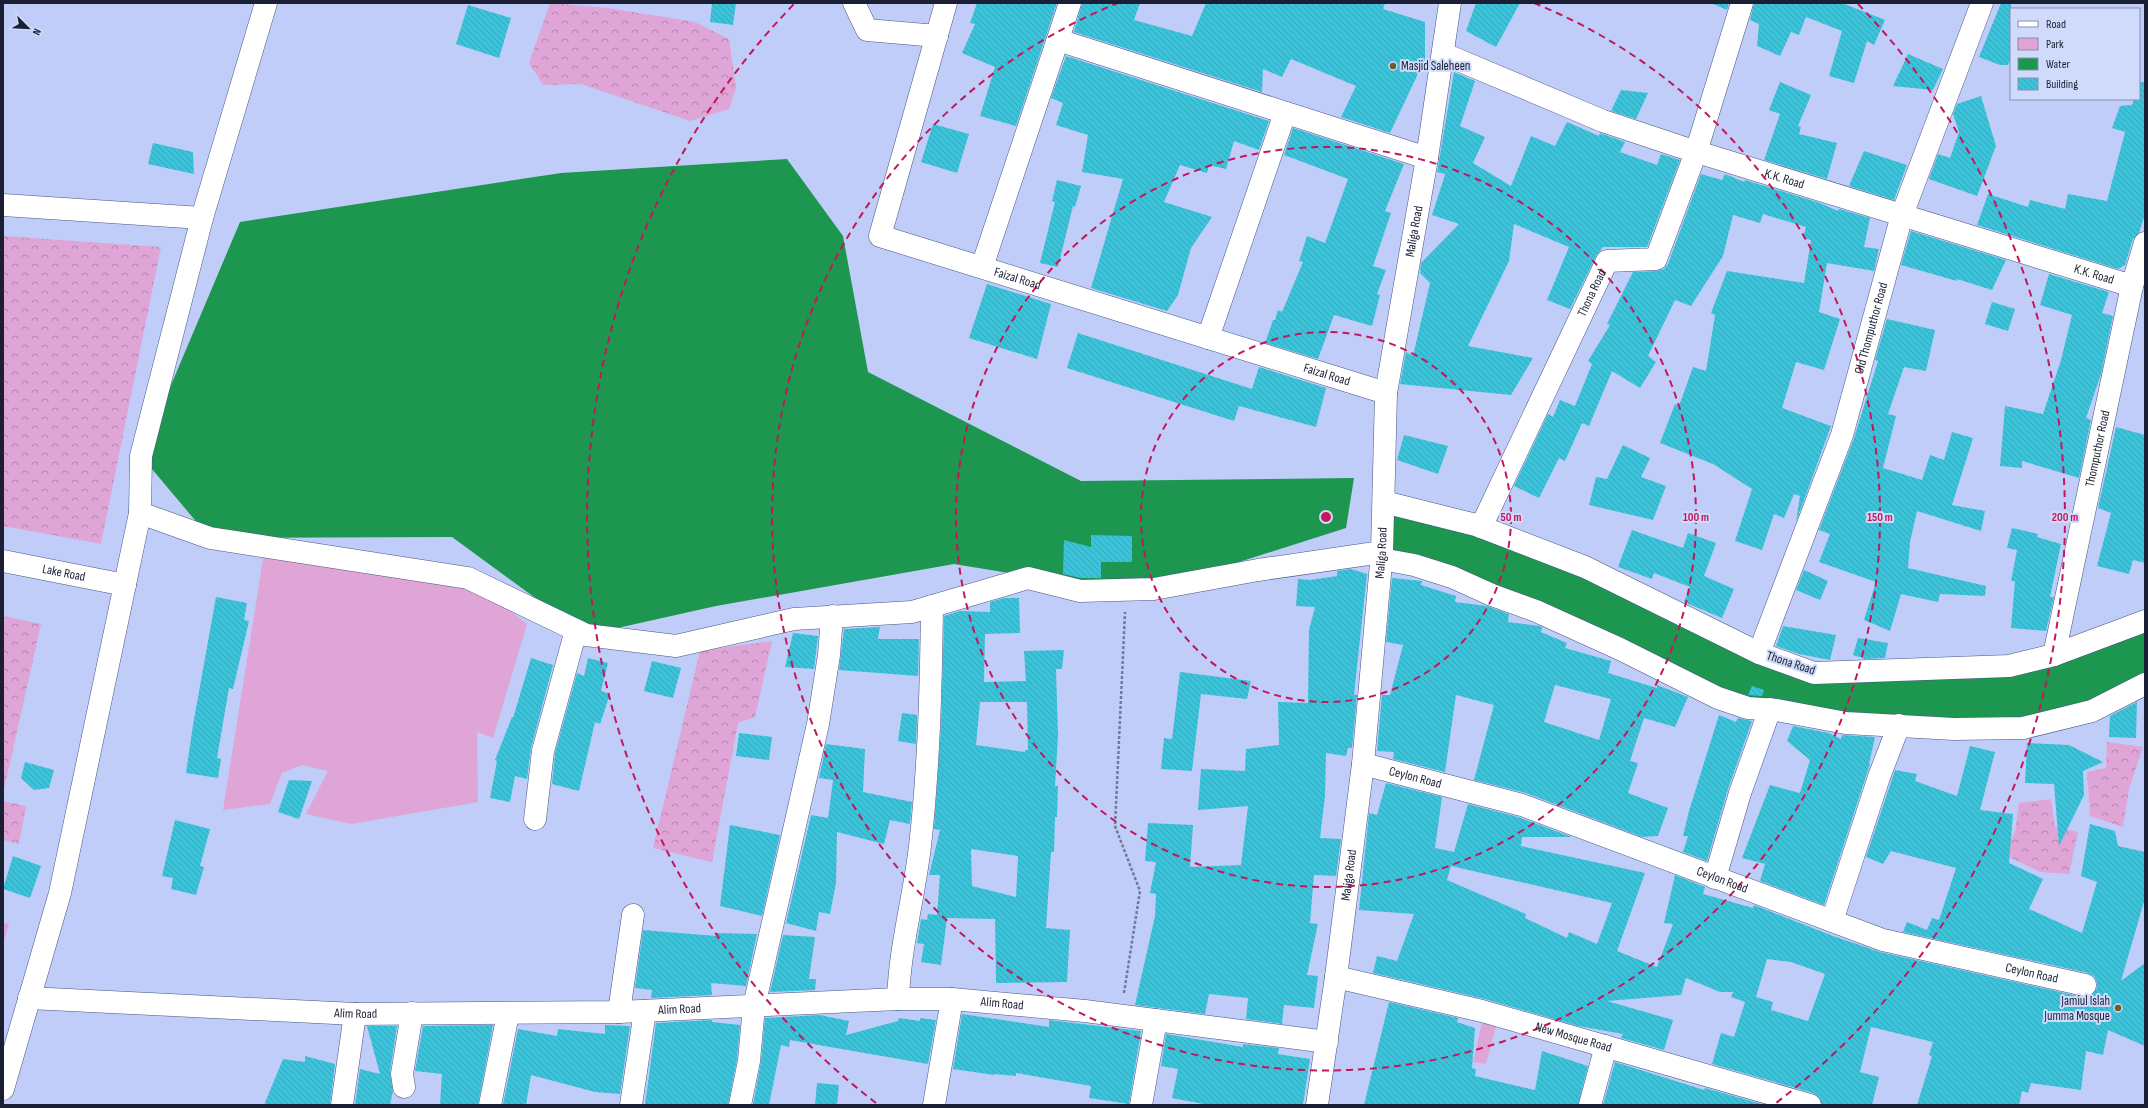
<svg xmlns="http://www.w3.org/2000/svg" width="2148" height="1108" font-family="'Sofia Sans Condensed',sans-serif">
	<defs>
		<pattern id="forest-crowns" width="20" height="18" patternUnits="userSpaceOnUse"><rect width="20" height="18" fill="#dfa5d6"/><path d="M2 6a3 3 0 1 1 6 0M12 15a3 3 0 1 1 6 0" fill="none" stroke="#b486ae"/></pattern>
		<pattern id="building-back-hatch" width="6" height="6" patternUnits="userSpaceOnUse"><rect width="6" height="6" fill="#3ac4db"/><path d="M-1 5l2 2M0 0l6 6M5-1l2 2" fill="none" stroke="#32a8bc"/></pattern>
	</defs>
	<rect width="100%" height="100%" fill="#c0cdf8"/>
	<g fill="#dfa5d6">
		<polygon points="264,553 468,578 527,624 493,738 477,732 478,802 351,824 306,814 328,771 302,765 282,773 270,804 223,810"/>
		<polygon points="1482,1023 1496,1026 1486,1064 1473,1062"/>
	</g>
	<g fill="url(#forest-crowns)">
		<polygon points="550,3 608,8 695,22 729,39 736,88 729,109 690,121 581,84 543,85 529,63"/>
		<polygon points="3,236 161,247 101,544 3,526"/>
		<polygon points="3,616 41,624 3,794"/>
		<polygon points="772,641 755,717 738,723 712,862 653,848 700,651"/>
		<polygon points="2107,742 2143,747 2129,789 2123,827 2090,816 2087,772 2106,768"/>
		<polygon points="2051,799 2055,827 2078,832 2069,874 2040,872 2003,854 2015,832 2019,803"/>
		<polygon points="3,801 26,806 19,844 3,840"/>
		<polygon points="3,923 9,924 3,944"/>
	</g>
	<g fill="#1d964f">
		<polygon points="787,159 843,236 868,372 1081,481 1354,478 1346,528 1154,589 1063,582 954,564 716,606 586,635 452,537 210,538 141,456 240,222 561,173"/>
		<polygon points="1384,502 1481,527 1819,673 2012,665 2145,621 2145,684 2022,724 1777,710 1385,556"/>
	</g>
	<g fill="url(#building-back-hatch)" fill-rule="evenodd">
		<polygon points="712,3 736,3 733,25 710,22"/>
		<polygon points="977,3 1057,3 1016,126 980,116 995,67 962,53 975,24 970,23"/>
		<polygon points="1082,3 1140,3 1134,20 1192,36 1206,3 1385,3 1383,9 1425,22 1425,59 1390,133 1341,117 1356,86 1291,59 1282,77 1263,69 1262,92 1074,32"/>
		<polygon points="1476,3 1520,3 1496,47 1466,31"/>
		<polygon points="1711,3 1729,3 1727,10"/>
		<polygon points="1754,3 1842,3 1885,20 1874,45 1867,41 1854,83 1829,76 1842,31 1806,17 1799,35 1791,32 1780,56 1757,46 1759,24 1750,20"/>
		<polygon points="2001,3 2011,3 2011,58 2008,65 2000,65 1979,57"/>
		<polygon points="468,5 511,18 499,58 456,44"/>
		<polygon points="1908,54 1943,69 1933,90 1893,86"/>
		<polygon points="1066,56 1269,121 1259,150 1234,141 1226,169 1209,165 1207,173 1180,165 1164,202 1212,217 1191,248 1178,295 1167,311 1091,288 1123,179 1082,172 1088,135 1056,125 1063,103 1051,98"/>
		<polygon points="1454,72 1475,81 1460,126 1485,137 1473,163 1511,186 1531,136 1555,146 1567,122 1599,136 1600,133 1625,142 1620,152 1657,165 1661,154 1680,160 1647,247 1603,247 1596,256 1570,309 1547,300 1569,247 1514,224 1509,261 1468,346 1533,358 1511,395 1400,384 1406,352 1413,356 1430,283 1420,273 1421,263 1459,224 1432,215 1452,153 1445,174 1437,172"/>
		<polygon points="1780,82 1811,95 1798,126 1801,127 1799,134 1837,143 1827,179 1764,160 1780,114 1769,110"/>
		<polygon points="2139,82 2145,82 2145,214 2139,233 2133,239 2125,265 2118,269 1977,225 1988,194 2028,207 2030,200 2065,209 2068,194 2107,201 2125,132 2112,128 2120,106 2132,105 2134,99 2139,99"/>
		<polygon points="1621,90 1648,93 1636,119 1611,111"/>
		<polygon points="1981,96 1996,146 1977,196 1929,179 1938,154 1950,158 1959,132 1953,114 1957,104"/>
		<polygon points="933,124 969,134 957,173 921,162"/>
		<polygon points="1293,128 1404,164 1385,211 1391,213 1373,266 1386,270 1377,294 1380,295 1372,326 1334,315 1318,359 1265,343 1273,320 1275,320 1278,310 1282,312 1303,262 1299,261 1307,236 1325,243 1348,179 1284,155"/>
		<polygon points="153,143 193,152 194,174 148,164"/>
		<polygon points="1864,151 1907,165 1894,200 1849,186"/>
		<polygon points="1701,174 1722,180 1725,174 1744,182 1745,180 1820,203 1838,211 1839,209 1870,218 1864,247 1879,249 1874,271 1827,263 1819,312 1840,319 1824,370 1796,362 1782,408 1831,426 1796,522 1800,496 1794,494 1784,518 1774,514 1762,550 1735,541 1752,489 1713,464 1660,443 1675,404 1679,406 1693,367 1706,371 1715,315 1711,313 1727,271 1804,283 1811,240 1803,238 1806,227 1763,214 1760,223 1733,215 1723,256 1691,306 1675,300 1648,356 1656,362 1640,388 1612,371 1589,426 1582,423 1565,461 1559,458 1539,498 1514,486 1548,414 1553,417 1560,400 1575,406 1592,364 1588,361 1610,325 1607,324 1633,272 1657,271 1664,269 1668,264"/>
		<polygon points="1057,180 1081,186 1075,207 1073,206 1058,267 1040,263 1055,202 1052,201"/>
		<polygon points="1911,231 2006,260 1992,290 1957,279 1957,281 1901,265"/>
		<polygon points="2049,274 2109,292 2102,313 2113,316 2101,374 2086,418 2091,420 2079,478 2022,461 2022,468 2000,466 2005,406 2043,414 2061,360 2072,315 2040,305"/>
		<polygon points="987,284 1051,304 1037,359 969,338"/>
		<polygon points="1992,302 2015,309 2008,331 1985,324"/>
		<polygon points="1887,319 1935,330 1926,371 1904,367 1888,414 1896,416 1883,468 1922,480 1930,455 1944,460 1952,432 1973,438 1952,505 1985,511 1981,531 1917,511 1910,542 1908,568 1986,586 1985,596 1940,594 1938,602 1901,594 1890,631 1864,620 1876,582 1819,562 1830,534 1819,530 1854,438 1878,361 1875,360"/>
		<polygon points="1078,333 1252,389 1259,367 1326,388 1316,427 1239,406 1234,421 1067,368"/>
		<polygon points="2116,427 2145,435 2145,563 2133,560 2129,574 2097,566 2111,513 2098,508"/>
		<polygon points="1404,435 1448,446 1438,474 1397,460"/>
		<polygon points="1623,445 1650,458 1641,477 1666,486 1653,520 1589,505 1596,477 1607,479"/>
		<polygon points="2012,528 2038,534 2037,537 2061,544 2050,597 2054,597 2046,631 2011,628 2015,581 2011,581 2017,550 2007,548"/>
		<polygon points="1632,530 1683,548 1688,533 1716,543 1704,576 1734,589 1722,618 1684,602 1690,587 1654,573 1652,579 1618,567"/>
		<polygon points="1091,535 1132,536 1132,562 1101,562 1101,578 1081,578 1063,574 1064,540 1091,547"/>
		<polygon points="1351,569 1367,574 1354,695 1357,695 1352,748 1348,748 1346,756 1326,753 1325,796 1320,838 1341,839 1336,876 1314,875 1310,923 1318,924 1307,975 1318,976 1314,1008 1284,1005 1282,1024 1246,1019 1248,998 1209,994 1205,1014 1135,1005 1155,916 1156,894 1150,893 1156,862 1145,861 1148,823 1193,825 1190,867 1241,865 1248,806 1198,810 1201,769 1245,771 1246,749 1279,745 1278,702 1308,703 1309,630 1315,607 1296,606 1298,579 1310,580 1337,576 1337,571"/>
		<polygon points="1804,570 1828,581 1820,600 1796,590"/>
		<path d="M 1392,578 L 1422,581 L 1421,585 L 1456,596 L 1455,602 L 1487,606 L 1509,614 L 1508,622 L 1539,626 L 1542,627 L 1541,632 L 1567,643 L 1565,648 L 1611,661 L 1608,673 L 1657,688 L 1657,685 L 1688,697 L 1675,727 L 1644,718 L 1630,761 L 1638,763 L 1628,793 L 1668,808 L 1658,836 L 1642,837 L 1526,793 L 1474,780 L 1494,705 L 1456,695 L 1445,772 L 1393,759 L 1394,752 L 1377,751 L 1382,695 L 1390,695 L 1403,645 L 1386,642 ZM 1555,685 L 1611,699 L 1599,740 L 1544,722 Z"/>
		<polygon points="216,597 247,603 244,620 249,621 233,689 229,688 217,758 221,759 218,778 186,773 193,725"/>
		<path d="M 1004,598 L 1019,598 L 1020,633 L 985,634 L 984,682 L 1026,681 L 1024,651 L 1064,650 L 1062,669 L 1056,669 L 1058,736 L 1055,786 L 1058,786 L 1057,817 L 1055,817 L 1054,852 L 1051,852 L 1046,928 L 1070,930 L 1067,982 L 996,983 L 995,919 L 947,918 L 941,965 L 921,962 L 924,944 L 917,943 L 921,919 L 927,920 L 928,914 L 937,915 L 940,875 L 929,875 L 940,830 L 934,829 L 941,727 L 944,616 L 960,611 L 990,612 L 990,602 ZM 980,702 L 1027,702 L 1028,750 L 1025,750 L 1025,752 L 976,745 ZM 971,849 L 1018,856 L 1016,897 L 972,886 Z"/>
		<polygon points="1783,626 1836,635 1830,660 1799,654 1776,646"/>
		<polygon points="880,627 878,639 919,639 918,676 839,670 844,629"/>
		<polygon points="793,633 818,636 814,669 785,667"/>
		<polygon points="1858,638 1888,643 1885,658 1865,659 1853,655"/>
		<polygon points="531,658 553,665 531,748 527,779 515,776 510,802 490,798 497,761 495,760 512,717 513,718"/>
		<polygon points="588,658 608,663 601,691 610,694 600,724 595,722 579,791 552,784 555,753 577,673 584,676"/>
		<polygon points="652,661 681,668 673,698 644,691"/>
		<polygon points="1180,672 1251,681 1247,699 1201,694 1192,771 1161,769 1164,738 1172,739"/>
		<polygon points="1752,686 1764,690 1762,696 1748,695"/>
		<polygon points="2137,702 2136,738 2109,737 2110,716"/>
		<polygon points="902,713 917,715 916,744 898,741"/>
		<polygon points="1719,715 1736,722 1738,718 1752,721 1728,789 1707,861 1683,852 1688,836 1683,836 1689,811"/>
		<polygon points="1793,726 1829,733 1841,739 1842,735 1875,737 1869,764 1870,764 1824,905 1760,881 1765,864 1742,858 1770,785 1800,793 1810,760 1787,741"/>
		<polygon points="739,733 772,737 769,760 736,756"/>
		<polygon points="2027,743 2069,745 2103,762 2083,771 2084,795 2059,846 2054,784 2025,783"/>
		<polygon points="826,744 865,749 863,792 912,802 910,824 890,820 884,844 837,832 836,883 830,914 819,912 816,931 786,923 811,815 828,818 833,780 819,778"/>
		<path d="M 1970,746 L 1995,752 L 1980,810 L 2013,814 L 2009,863 L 2043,879 L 2029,909 L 2082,933 L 2097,882 L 2081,876 L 2090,824 L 2115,831 L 2118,846 L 2145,852 L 2145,898 L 2121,981 L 2145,963 L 2145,1046 L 2108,1030 L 2103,1055 L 2086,1051 L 2081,1090 L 2031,1083 L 2028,1093 L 2022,1091 L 2019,1105 L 1917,1105 L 1932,1056 L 1929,1055 L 1933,1042 L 1871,1027 L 1860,1072 L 1879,1077 L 1872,1105 L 1822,1105 L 1819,1097 L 1813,1093 L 1712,1064 L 1721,1033 L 1734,1037 L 1745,1002 L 1731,997 L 1733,992 L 1720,992 L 1686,978 L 1681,995 L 1607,1001 L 1673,1020 L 1664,1050 L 1621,1038 L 1623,1034 L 1578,1026 L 1485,999 L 1373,973 L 1377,956 L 1397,961 L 1414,914 L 1359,910 L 1369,813 L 1377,815 L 1386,783 L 1442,797 L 1435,848 L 1454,852 L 1468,804 L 1518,817 L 1572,837 L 1522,837 L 1521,846 L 1645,873 L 1617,951 L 1657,967 L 1673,924 L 1664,923 L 1675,875 L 1705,887 L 1703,894 L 1753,908 L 1754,905 L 1833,936 L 1880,952 L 2082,997 L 2089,997 L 2097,988 L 2097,982 L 2094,976 L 2088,973 L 1903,932 L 1907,922 L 1927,930 L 1932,918 L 1939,920 L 1956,868 L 1891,851 L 1883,864 L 1866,857 L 1895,770 L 1917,774 L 1915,781 L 1957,796 ZM 1451,866 L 1612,903 L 1597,944 L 1569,932 L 1567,938 L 1525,918 L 1526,914 L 1447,880 ZM 1767,959 L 1791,962 L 1825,974 L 1808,1021 L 1771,1010 L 1773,1002 L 1756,997 Z"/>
		<polygon points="25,762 54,770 49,788 34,790 21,778"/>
		<polygon points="289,780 312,781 299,819 278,812"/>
		<polygon points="175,820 210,829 200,866 204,867 196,895 171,889 173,878 162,876"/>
		<polygon points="730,825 780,835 762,916 720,906"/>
		<polygon points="13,856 41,866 30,898 3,889"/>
		<polygon points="643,930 716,936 716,933 757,934 746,986 711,983 712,995 651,998 652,990 635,988"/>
		<polygon points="783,935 815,937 809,979 816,979 815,990 770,992"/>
		<polygon points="1389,1002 1458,1018 1457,1022 1475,1028 1472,1068 1476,1069 1475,1076 1535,1090 1542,1051 1588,1066 1578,1105 1364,1105"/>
		<polygon points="962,1014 1049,1027 1049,1020 1141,1031 1129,1104 1089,1098 1091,1086 1016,1073 1016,1076 994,1074 994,1075 953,1069"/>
		<polygon points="820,1015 849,1021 846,1035 898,1021 899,1018 920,1021 920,1018 936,1020 928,1064 790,1040 789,1047 781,1045 769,1105 753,1105 761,1062 765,1018"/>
		<polygon points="712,1020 712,1022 740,1025 737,1059 728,1105 645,1105 656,1023"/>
		<polygon points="493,1025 478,1105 440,1105 442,1074 415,1071 423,1026"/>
		<polygon points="605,1025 630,1026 620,1094 595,1092 531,1075 526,1105 503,1105 518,1029 557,1036 558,1029 605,1034"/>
		<polygon points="367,1026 397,1026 390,1072 393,1091 390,1105 355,1105 360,1069 380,1074"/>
		<polygon points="1166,1034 1243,1047 1243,1044 1279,1048 1278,1054 1310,1059 1303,1105 1209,1105 1172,1098 1178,1069 1161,1066"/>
		<polygon points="305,1056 335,1064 330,1105 264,1105 283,1059 305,1062"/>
		<polygon points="1615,1062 1704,1090 1705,1088 1765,1105 1603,1105"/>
		<polygon points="817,1083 839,1085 837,1105 815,1105"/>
	</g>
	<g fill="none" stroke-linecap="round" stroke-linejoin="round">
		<defs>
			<g id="minor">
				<polyline points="854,3 867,30 937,36"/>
				<path id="s1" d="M 946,3 L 880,236 L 1386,393"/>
				<polyline points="1058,40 1427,158"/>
				<path id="s2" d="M 1444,54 L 1603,121 L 1681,147 L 2132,286"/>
				<polyline points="3,205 202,218"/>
				<polyline points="982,267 1070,3"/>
				<polyline points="1208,338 1285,113"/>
				<polyline points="1384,502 1476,525 1585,567 1759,653 1814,673 2009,666 2054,655 2145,621"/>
				<polyline points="140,513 210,538 468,578 586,635 676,646 794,619 912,612 1028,578 1080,591 1154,589 1258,570 1382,552"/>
				<path id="s3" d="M 1481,527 L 1607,261 L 1656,259 L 1696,152 L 1742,3"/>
				<polyline points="1381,559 1414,565 1452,577 1492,595 1536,611 1620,649 1718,698 1748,708 1777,710 1846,723 1954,729 2023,728 2092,711 2145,684"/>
				<path id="s4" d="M 3,561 L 125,585"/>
				<path id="s5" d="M 1759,653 L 1842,435 L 1902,215 L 1982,3"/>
				<path id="s6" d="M 2054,655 L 2132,286 L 2145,243"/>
				<path id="s7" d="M 1363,764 L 1522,805 L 1883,940 L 2085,985"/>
				<polyline points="535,819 543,751 576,630"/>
				<polyline points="1715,878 1740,793 1770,709"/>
				<polyline points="1832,921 1879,777 1899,725"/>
				<path id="s8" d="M 1336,977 L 1482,1011 L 1810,1105"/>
				<path id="s9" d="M 29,998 L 355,1014 L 619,1012 L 898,999 L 952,999 L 1085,1011 L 1327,1042"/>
				<path d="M 898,999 C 900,945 914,898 920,846 C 929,766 931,687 932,606"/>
				<polyline points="619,1012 633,915"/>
				<polyline points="404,1087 402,1074 412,1013"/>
				<polyline points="3,1089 60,893 140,513 141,456 202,218 266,3"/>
				<polyline points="342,1105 355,1014"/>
				<polyline points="490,1105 508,1014"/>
				<polyline points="631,1105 645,1011"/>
				<polyline points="740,1105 749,1061 754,1006 818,724 829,655 832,616"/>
				<polyline points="934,1105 952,999"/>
				<polyline points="1141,1105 1156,1020"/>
				<path id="s10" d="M 1317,1105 L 1336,977 L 1363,764 L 1382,552 L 1386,393 L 1427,158 L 1450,3"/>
				<polyline points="1590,1105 1606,1046"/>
			</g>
		</defs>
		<use href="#minor" stroke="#495583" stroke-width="23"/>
		<polyline stroke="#707999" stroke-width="2.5" stroke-dasharray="3 2" stroke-linecap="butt" points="1124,993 1140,891 1115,826 1125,612"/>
		<use href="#minor" stroke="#fff" stroke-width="22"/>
	</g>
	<g fill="none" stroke="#c2185b" stroke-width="2" stroke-dasharray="7 5">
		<circle cx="1326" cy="517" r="185"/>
		<circle cx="1326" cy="517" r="370"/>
		<path d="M1534 3A554 554 0 1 1 1118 3"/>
		<path d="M876 1103A739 739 0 0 1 794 4M1858 4A739 739 0 0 1 1776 1103"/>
	</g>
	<g fill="#6c5c29" stroke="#d0dbfb" stroke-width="1.5">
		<circle cx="1393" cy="66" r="4"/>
		<circle cx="2118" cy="1008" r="4"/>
	</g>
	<g text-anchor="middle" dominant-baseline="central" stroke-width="4" stroke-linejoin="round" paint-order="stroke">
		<g font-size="13" fill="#1a1f33" stroke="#d0dbfb" text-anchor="start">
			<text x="1401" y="66">Masjid Saleheen</text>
			<text x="2110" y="1001" text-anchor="end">Jamiul Islah<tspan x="2110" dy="15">Jumma Mosque</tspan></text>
		</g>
		<g font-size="13" fill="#1a1f33" stroke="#d0dbfb">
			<text stroke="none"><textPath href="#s2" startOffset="363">K.K. Road</textPath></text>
			<text stroke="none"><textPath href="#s10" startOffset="880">Maliga Road</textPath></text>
			<text stroke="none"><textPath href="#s2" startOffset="687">K.K. Road</textPath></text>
			<text stroke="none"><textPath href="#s1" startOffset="386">Faizal Road</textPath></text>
			<text stroke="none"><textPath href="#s3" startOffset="259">Thona Road</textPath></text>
			<text stroke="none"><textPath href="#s5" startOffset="344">Old Thomputhor Road</textPath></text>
			<text stroke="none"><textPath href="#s1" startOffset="710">Faizal Road</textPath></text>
			<text stroke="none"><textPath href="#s6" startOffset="211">Thomputhor Road</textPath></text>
			<text stroke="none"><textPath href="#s10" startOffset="556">Maliga Road</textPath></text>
			<text stroke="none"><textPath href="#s4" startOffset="62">Lake Road</textPath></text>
			<text transform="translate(1791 663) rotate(18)">Thona Road</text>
			<text stroke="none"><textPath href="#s7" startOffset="54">Ceylon Road</textPath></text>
			<text stroke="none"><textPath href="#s10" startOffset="232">Maliga Road</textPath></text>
			<text stroke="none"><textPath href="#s7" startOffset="378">Ceylon Road</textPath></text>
			<text stroke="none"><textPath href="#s7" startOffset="702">Ceylon Road</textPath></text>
			<text stroke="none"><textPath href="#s9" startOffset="974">Alim Road</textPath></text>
			<text stroke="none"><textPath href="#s9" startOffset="651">Alim Road</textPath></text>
			<text stroke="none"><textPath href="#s9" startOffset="327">Alim Road</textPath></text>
			<text stroke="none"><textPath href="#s8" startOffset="245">New Mosque Road</textPath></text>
		</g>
	</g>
	<circle cx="1326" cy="517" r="6" fill="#c2185b" stroke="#d0dbfb" stroke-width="2"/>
	<g font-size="12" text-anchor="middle" font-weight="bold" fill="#c2185b" stroke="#d0dbfb" stroke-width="4" stroke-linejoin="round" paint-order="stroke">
		<text x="1511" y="521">50 m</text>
		<text x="1696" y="521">100 m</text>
		<text x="1880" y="521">150 m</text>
		<text x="2065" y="521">200 m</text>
	</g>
	<rect width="2148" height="1108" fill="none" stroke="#1a1f33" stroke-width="8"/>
	<rect x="2010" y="8" width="130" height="92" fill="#d0dbfb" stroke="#8790ab"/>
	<rect x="2018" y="21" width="20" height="6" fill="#ffffff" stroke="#8790ab"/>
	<text x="2046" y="28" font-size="12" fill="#1a1f33">Road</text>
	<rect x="2018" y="38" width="20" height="12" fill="#dfa5d6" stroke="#8790ab"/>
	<text x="2046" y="48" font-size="12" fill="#1a1f33">Park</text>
	<rect x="2018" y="58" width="20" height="12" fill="#1d964f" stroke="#8790ab"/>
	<text x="2046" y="68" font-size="12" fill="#1a1f33">Water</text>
	<rect x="2018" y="78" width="20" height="12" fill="url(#building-back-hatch)" stroke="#8790ab"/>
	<text x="2046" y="88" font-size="12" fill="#1a1f33">Building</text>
	<g transform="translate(28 28) rotate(114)" stroke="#d0dbfb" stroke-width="3" paint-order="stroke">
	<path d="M0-3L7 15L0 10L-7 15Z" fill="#1a1f33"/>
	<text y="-6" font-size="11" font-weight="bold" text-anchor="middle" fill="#1a1f33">N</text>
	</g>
</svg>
